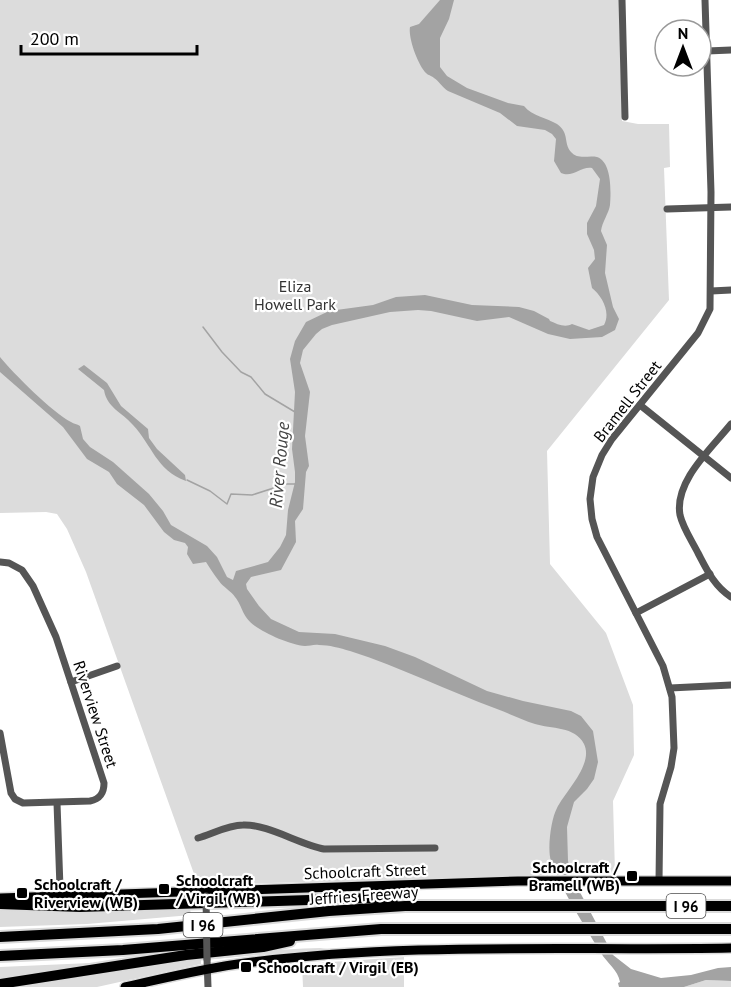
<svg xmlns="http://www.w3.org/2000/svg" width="731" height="987" font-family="'PT Sans',sans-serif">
	<rect width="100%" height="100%" fill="#fff"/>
	<g fill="#dcdcdc">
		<polygon points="0,0 619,0 622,121 638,124 669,124 670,167 664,168 669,300 547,451 550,564 606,633 633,705 634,755 613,801 615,873 198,885 86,572 67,529 57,514 46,512 0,513"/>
		<polygon points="190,908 191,915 87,924 0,927 0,910 47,912"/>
		<path d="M 320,948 L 328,949 L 201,960 L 201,964 L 97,987 L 9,987 C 112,971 215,951 320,948 Z"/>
		<polygon points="404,957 404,987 303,987 302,964"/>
		<polygon points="113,962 0,980 0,967"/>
		<polygon points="706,980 731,981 731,987 684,987"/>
	</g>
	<g fill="#a3a3a3">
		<path d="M 440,0 L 454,0 L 449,19 L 440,38 L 440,67 L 447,76 L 467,88 L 508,103 L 524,106 C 532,116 547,118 557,124 C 570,133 563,143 571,152 C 578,160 588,155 597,157 C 612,162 611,192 610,205 C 609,213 602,222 601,231 L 607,245 L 605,273 L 613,307 L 619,319 L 615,330 L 602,337 L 570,339 L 548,334 L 509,317 L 477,321 L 431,311 L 418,310 L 390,312 L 332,325 L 322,329 L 316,334 L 303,350 L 300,363 L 310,392 L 305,436 L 309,466 L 306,472 L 303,509 L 295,521 L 296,542 L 281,570 L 251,577 L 246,584 L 247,589 L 259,606 L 271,619 L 299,632 L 335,634 L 385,646 L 415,657 L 487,691 L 523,701 L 571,711 L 581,716 L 593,731 L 598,762 L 594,779 L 587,789 L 574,802 L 567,827 L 568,861 L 572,877 L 613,955 L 631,969 L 661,978 L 691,975 L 718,968 L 731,967 L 731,981 L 706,980 L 684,987 L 619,987 L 618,983 L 620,982 C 618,970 607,963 601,953 C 585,927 561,889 551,861 C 547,849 551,819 557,808 C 565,792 594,764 584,744 C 575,726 551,729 535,724 C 522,720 510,714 497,709 C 448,691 400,667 350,651 C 340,648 329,645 319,645 C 314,644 310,646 305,646 C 291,645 266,634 255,626 C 242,617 243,607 235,597 C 231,591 223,587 219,581 C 214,575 210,568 206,562 L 193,564 L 187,554 L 188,547 L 185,543 L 174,540 L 164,532 L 144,505 L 117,484 L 109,472 L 87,459 L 63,427 L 0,372 L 0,357 C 13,373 53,413 71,422 C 74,424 77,424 80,426 L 83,439 L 90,447 L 113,462 L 149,494 L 163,511 L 171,525 L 207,546 L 217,557 L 227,577 L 233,580 L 236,571 L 268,562 L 280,547 L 286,535 L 288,510 L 295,482 L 295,472 L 292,449 L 295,392 L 290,359 L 295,341 L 306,322 L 329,311 L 373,305 L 396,297 L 425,295 L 472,305 L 519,307 L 534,311 L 549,319 L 550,321 C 557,324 565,328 572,324 L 589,330 L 604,325 C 611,312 602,296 592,288 L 588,268 L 595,259 L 594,250 L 587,234 L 587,223 L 596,206 L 600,179 L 592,168 C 581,166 573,178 561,173 L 554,161 L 556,139 L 552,134 L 545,130 L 517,126 L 500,113 L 448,91 C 442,87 439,81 434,78 C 431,75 429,76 426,73 C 418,65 408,38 410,27 L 419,24 Z"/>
		<path d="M 84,365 L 107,383 L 121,406 L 148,429 L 149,438 L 157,449 L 185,475 L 186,481 C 156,470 152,445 133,425 C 122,412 107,408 104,390 L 78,369 Z"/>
	</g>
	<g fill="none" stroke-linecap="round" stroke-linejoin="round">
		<g stroke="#a3a3a3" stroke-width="1.5">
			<polyline points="203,327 222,352 241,372 251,377 265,394 295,412"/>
			<polyline points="187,480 210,491 227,504 231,494 252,495 286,484 296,484"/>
		</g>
		<defs>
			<g id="major">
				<polyline points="0,898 518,881 731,881"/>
				<path d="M 125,987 C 165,978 205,968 245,963 C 407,942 569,951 731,948"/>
			</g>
			<g id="highway">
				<polyline points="0,904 80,907 373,898 393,903"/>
				<polyline points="0,937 158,929 329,911 405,906 731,906"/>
				<polyline points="0,956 123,950 381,929 731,929"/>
				<polyline points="0,984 186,955 263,947 290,941"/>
			</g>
		</defs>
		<use href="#major" stroke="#dbdbdb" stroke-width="12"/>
		<use href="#highway" stroke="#dbdbdb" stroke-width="14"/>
		<g stroke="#555" stroke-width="7">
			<polyline points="622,0 625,117"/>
			<polyline points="707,51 731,50"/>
			<polyline points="667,209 731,207"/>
			<polyline points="711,291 731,290"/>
			<polyline points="640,405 731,478"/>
			<path d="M 731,424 C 712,448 674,481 680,515 C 683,528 692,541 698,553 C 707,570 714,586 731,597"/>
			<path d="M 0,562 L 9,563 L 22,570 L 33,586 L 56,637 L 104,783 C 104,793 100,799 90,801 L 23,803 L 15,799 L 11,793 L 0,733"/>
			<polyline points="636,613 710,574"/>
			<polyline points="71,682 117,666"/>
			<polyline points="670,688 731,685"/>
			<polyline points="57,803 60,888 66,895"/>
			<path d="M 198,838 C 212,834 228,825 243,825 C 267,824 299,844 324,849 L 435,848"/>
			<polyline points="659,881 660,804 671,767 674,748 672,697 663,666 597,537 592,519 590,499 593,477 602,455 612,439 698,333 710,309 711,192 705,0"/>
			<polyline points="207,959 208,987"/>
		</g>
		<use href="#major" stroke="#000" stroke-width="9"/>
		<use href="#highway" stroke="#000" stroke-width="10"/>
		<polyline stroke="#555" stroke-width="7" points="206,896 207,959"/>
	</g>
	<g fill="#000" stroke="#fff" stroke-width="2">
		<rect x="626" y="870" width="12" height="12" rx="3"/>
		<rect x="158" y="883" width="12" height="12" rx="3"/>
		<rect x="16" y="887" width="12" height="12" rx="3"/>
		<rect x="240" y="961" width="12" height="12" rx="3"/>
	</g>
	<g text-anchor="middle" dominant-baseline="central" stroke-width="4.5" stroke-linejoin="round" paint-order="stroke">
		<g fill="#fff" stroke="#4c4c4c" stroke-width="1.5">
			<rect x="666.5" y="894" width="39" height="24" rx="4.5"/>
			<rect x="183.5" y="913" width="39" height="24" rx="4.5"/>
		</g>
		<g font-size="15" font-weight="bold" fill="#000">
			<text x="686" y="906">I 96</text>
			<text x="203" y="925">I 96</text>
		</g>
		<g font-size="16" fill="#333" stroke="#fff">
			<text x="295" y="286">Eliza<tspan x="295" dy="18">Howell Park</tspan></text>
		</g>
		<g font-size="16" fill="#000" stroke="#fff">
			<text transform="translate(627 401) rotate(-52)">Bramell Street</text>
			<text transform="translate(96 714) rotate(72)">Riverview Street</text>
			<text transform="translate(365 871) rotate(-2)">Schoolcraft Street</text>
			<text transform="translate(364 895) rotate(-4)">Jeffries Freeway</text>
		</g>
		<g font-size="16" font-weight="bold" fill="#000" stroke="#fff" text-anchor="start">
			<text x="620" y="867" text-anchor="end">Schoolcraft /<tspan x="620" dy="18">Bramell (WB)</tspan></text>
			<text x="176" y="880">Schoolcraft<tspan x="176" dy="18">/ Virgil (WB)</tspan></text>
			<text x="34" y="884">Schoolcraft /<tspan x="34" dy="18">Riverview (WB)</tspan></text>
			<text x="258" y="967">Schoolcraft / Virgil (EB)</text>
		</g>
		<g font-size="18" font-style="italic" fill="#444" stroke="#fff">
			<text transform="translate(279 465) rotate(-85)">River Rouge</text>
		</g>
	</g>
	<g transform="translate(683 48)"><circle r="28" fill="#ffffff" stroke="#999999" stroke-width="1.5"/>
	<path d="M0-4.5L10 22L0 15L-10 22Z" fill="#000000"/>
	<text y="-9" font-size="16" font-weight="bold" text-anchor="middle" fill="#000000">N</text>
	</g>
	<path d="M21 45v9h176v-9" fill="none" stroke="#000000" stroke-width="3"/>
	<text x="30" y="45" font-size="18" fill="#000000" stroke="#ffffff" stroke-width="4.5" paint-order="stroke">200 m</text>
</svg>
